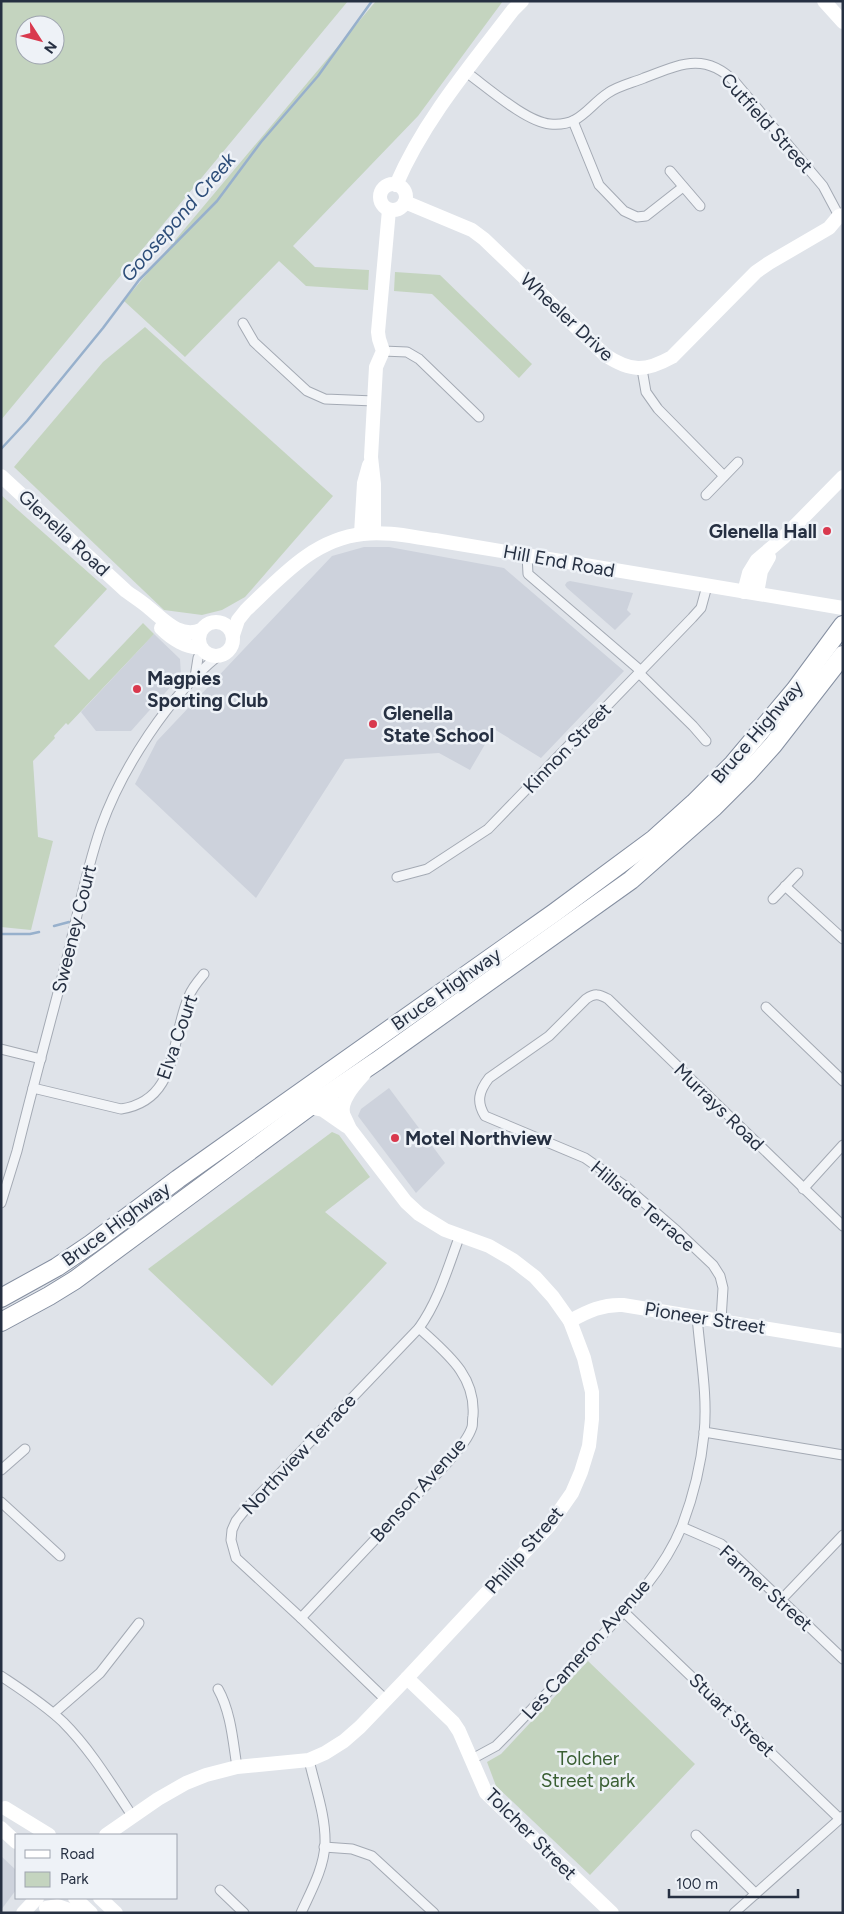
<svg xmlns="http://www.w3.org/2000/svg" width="844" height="1914" font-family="Figtree,sans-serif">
	<rect width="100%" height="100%" fill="#dfe3e9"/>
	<g fill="#cdd2dc">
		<polygon points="364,547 389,547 504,568 624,671 541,758 494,729 470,770 439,753 345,759 256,898 135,784 157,741 332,556"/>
		<polygon points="570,581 633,593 627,610 631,614 615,630 567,588 565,585 567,582"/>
		<polygon points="154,634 180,659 181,675 131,731 96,731 81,712"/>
		<polygon points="389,1088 445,1163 416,1193 358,1116 361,1109"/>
		<polygon points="1,1856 16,1870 16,1890 1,1910"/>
	</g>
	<g fill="#c4d4bf" fill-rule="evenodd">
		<path d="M 1,1 L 348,1 L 1,420 ZM 25,25 L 55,25 L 55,55 L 25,55 Z"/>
		<polygon points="376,1 503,1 418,116 293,246 315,267 369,270 368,290 306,286 279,261 185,357 124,301"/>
		<polygon points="395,272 440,275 532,364 519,378 432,294 394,291"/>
		<polygon points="145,327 333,496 245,597 222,610 202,615 164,610 14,467 103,362"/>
		<polygon points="1,495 107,589 54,646 89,680 143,623 154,634 68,725 66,723 54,736 55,738 33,761 38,837 53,841 31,930 1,927"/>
		<polygon points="332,1132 339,1135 370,1177 325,1212 387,1263 272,1386 148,1269"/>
		<polygon points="588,1661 695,1764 590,1875 496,1786 487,1762 501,1754"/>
	</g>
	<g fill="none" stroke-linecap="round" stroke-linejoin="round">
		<g stroke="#97b0cc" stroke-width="2.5">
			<polyline points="1,449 27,421 103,328 139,280 217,201 261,142 318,76 372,1"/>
			<polyline points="54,926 69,922"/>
			<polyline points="1,934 30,934 39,932"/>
		</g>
		<defs>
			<g id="street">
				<path d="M 466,72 C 487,87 526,122 550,124 C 580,127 587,107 608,93 C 618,86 632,83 644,78 C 679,65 704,51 735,82 L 823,186 L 839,216"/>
				<polyline points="573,121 599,185 624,211 637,217 646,216 683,187"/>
				<polyline points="670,171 700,206"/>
				<polyline points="243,323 254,342 307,391 325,399 374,401"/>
				<polyline points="383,351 407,352 419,359 479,417"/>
				<polyline points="642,369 646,392 658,409 724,476"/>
				<polyline points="706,495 738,462"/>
				<polyline points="527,555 528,574 641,671"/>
				<polyline points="639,673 693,726 706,741"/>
				<polyline points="195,677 198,658 202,649"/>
				<polyline points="397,877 427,869 488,829 692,618 701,608 707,586"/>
				<polyline points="785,886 843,939"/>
				<polyline points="773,899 798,873"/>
				<polyline points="766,1007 843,1081"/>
				<polyline points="1,1049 41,1059"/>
				<path d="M 33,1088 L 121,1109 C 180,1100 170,1038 189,996 C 192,988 199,980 204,974"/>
				<polyline points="803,1189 843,1145"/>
				<path d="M 1,1203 L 17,1151 C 32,1090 48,1031 64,970 C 76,923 85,873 101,827 C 122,768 169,696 218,656"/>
				<path d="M 721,1320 L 723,1288 L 720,1276 L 713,1265 L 677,1231 L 625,1186 L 585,1158 L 485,1116 C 476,1102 479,1091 489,1078 L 549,1036 L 586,999 C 595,993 599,994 608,999 L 843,1226"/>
				<polyline points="704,1432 843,1455"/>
				<polyline points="1,1470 25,1449"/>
				<polyline points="1,1502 60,1556"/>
				<polyline points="682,1527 721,1544 732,1553 843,1659"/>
				<polyline points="781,1600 843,1535"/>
				<polyline points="624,1612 840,1819"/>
				<path d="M 301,1618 L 448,1462 C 456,1452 468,1440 472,1427 C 473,1424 472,1419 473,1416 C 476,1375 446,1353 419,1328"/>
				<path d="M 1,1676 C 22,1690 44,1704 63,1722 C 91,1750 111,1784 133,1817"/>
				<path d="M 218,1689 C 231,1712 233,1742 237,1767"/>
				<path d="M 386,1700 L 301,1618 L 236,1558 L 231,1540 L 232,1530 L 236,1521 L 244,1511 L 419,1328 C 439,1300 448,1267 460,1235"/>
				<polyline points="54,1713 100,1673 139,1623"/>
				<path d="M 472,1759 L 496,1746 L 507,1735 C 535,1706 563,1676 591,1647 C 625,1611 663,1573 682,1526 C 693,1497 701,1465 704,1434 C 708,1395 700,1355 697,1316"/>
				<polyline points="696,1835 756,1894"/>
				<polyline points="324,1847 352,1849 372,1856 434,1913"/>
				<polyline points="220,1890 244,1913"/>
				<path d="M 301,1913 C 311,1891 324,1868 325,1844 C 326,1816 315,1787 309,1760"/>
				<polyline points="734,1913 843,1816"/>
			</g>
			<g id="highway">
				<polyline points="1,1298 57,1267 91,1244 178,1179 554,913 654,839 694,803 733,764 795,690 843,625"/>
				<polyline points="1,1322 49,1296 75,1280 309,1107 377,1061 631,880 714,807 747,774 773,745 843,655"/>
			</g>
		</defs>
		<use href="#street" stroke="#a4aab4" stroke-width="11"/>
		<use href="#highway" stroke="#858fa1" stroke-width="20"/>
		<use href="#street" stroke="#f2f4f7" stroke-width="9"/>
		<g stroke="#fff" stroke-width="14">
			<polyline points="824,1 843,22"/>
			<circle cx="393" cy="197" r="13"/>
			<path d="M 396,185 C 424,120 471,65 513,10 L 522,1"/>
			<path d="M 405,202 L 472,230 L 484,239 L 605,355 C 631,372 645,372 672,357 L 756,272 L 769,263 L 829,228 L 839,216 L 843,215"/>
			<path d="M 1,476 L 126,591 C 134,597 142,602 149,608 C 164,620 180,639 201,630"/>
			<polyline points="374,533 374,484 371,457 376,367 383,351 379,339 378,332 389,210"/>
			<polyline points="361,534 364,483 369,465"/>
			<polyline points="744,592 749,573 757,560 783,538 843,477"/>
			<polyline points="757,593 761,571 769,557"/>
			<circle cx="216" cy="639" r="17"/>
			<path d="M 161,628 C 171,638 187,649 201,647"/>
			<path d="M 233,635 L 238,620 L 246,610 C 280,578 313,539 363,534 C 387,531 412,537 435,540 L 843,608"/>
			<polyline points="309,1107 323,1110 346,1126"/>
			<path d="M 343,1114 C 340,1100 355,1084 364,1074"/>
			<path d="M 570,1321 C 588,1311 603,1304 623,1305 L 843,1341"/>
			<polyline points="407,1678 453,1722 459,1731 486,1793 612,1913"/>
			<polyline points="5,1808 49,1835"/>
			<polyline points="1,1828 16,1842"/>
			<polyline points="106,1835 158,1799 186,1783 206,1775 237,1767 309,1760 325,1753 344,1741 360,1727 407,1678 549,1526 572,1493 581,1472 589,1446 592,1419 592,1392 584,1358 570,1321 553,1297 535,1277 513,1260 489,1246 445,1230 419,1214 406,1202 350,1129 343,1114 327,1094"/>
			<polyline points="75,1898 91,1913"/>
			<polyline points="100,1898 116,1913"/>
			<polyline points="46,1908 58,1906 78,1913"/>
			<polyline points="23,1913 37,1898"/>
		</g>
		<use href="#highway" stroke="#fff" stroke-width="18"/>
	</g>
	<g fill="#d9394e" stroke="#eef2f7" stroke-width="2">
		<circle cx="827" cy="531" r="5"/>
		<circle cx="137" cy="689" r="5"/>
		<circle cx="373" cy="724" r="5"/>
		<circle cx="395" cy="1138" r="5"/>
	</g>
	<g text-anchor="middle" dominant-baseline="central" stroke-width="5" stroke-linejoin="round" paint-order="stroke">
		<g font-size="19" fill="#263042" stroke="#eef2f7">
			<text transform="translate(767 123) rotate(48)">Cutfield Street</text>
			<text transform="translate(567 317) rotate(43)">Wheeler Drive</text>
			<text transform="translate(64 533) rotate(43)">Glenella Road</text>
			<text transform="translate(559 561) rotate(10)">Hill End Road</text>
			<text transform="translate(757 732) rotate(-49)">Bruce Highway</text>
			<text transform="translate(567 748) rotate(-46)">Kinnon Street</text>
			<text transform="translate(74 929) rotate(-76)">Sweeney Court</text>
			<text transform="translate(446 989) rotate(-35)">Bruce Highway</text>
			<text transform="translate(177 1037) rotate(-71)">Elva Court</text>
			<text transform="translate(719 1107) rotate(44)">Murrays Road</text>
			<text transform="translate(643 1206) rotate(40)">Hillside Terrace</text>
			<text transform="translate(116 1224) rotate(-36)">Bruce Highway</text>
			<text transform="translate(705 1318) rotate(9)">Pioneer Street</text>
			<text transform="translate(299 1454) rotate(-47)">Northview Terrace</text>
			<text transform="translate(418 1490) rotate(-48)">Benson Avenue</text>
			<text transform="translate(524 1550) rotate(-49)">Phillip Street</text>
			<text transform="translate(766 1588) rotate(42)">Farmer Street</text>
			<text transform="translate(586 1649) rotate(-48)">Les Cameron Avenue</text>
			<text transform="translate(732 1715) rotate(44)">Stuart Street</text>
			<text transform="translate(531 1834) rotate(45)">Tolcher Street</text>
		</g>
		<g font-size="19" font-weight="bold" fill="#263042" stroke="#eef2f7" text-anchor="start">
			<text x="817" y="531" text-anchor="end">Glenella Hall</text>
			<text x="147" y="678">Magpies<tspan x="147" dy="22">Sporting Club</tspan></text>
			<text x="383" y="713">Glenella<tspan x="383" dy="22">State School</tspan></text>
			<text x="405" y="1138">Motel Northview</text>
		</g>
		<g font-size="19" fill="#3a5f33" stroke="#eef2f7">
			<text x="588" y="1758">Tolcher<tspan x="588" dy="22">Street park</tspan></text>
		</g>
		<g font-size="20" font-style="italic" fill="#2d4d79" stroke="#eef2f7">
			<text transform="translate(178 217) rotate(-49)">Goosepond Creek</text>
		</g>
	</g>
	<rect width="844" height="1914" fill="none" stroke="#263042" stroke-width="5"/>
	<rect x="15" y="1834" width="162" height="65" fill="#eef2f7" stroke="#9ea4af"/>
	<rect x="25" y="1850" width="25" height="8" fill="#ffffff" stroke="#9ea4af"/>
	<text x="60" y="1859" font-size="15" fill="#263042">Road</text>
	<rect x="25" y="1872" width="25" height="15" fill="#c4d4bf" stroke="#9ea4af"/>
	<text x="60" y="1884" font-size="15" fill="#263042">Park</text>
	<g transform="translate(40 40) rotate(126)"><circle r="24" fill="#eef2f7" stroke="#9ea4af"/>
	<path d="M0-4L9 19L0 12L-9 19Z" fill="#d9394e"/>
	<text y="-8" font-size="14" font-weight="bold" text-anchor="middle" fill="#263042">N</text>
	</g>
	<path d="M669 1889v8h129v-8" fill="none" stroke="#263042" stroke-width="2.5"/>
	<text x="676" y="1889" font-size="15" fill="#263042" stroke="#eef2f7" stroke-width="4" paint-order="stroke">100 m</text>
</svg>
